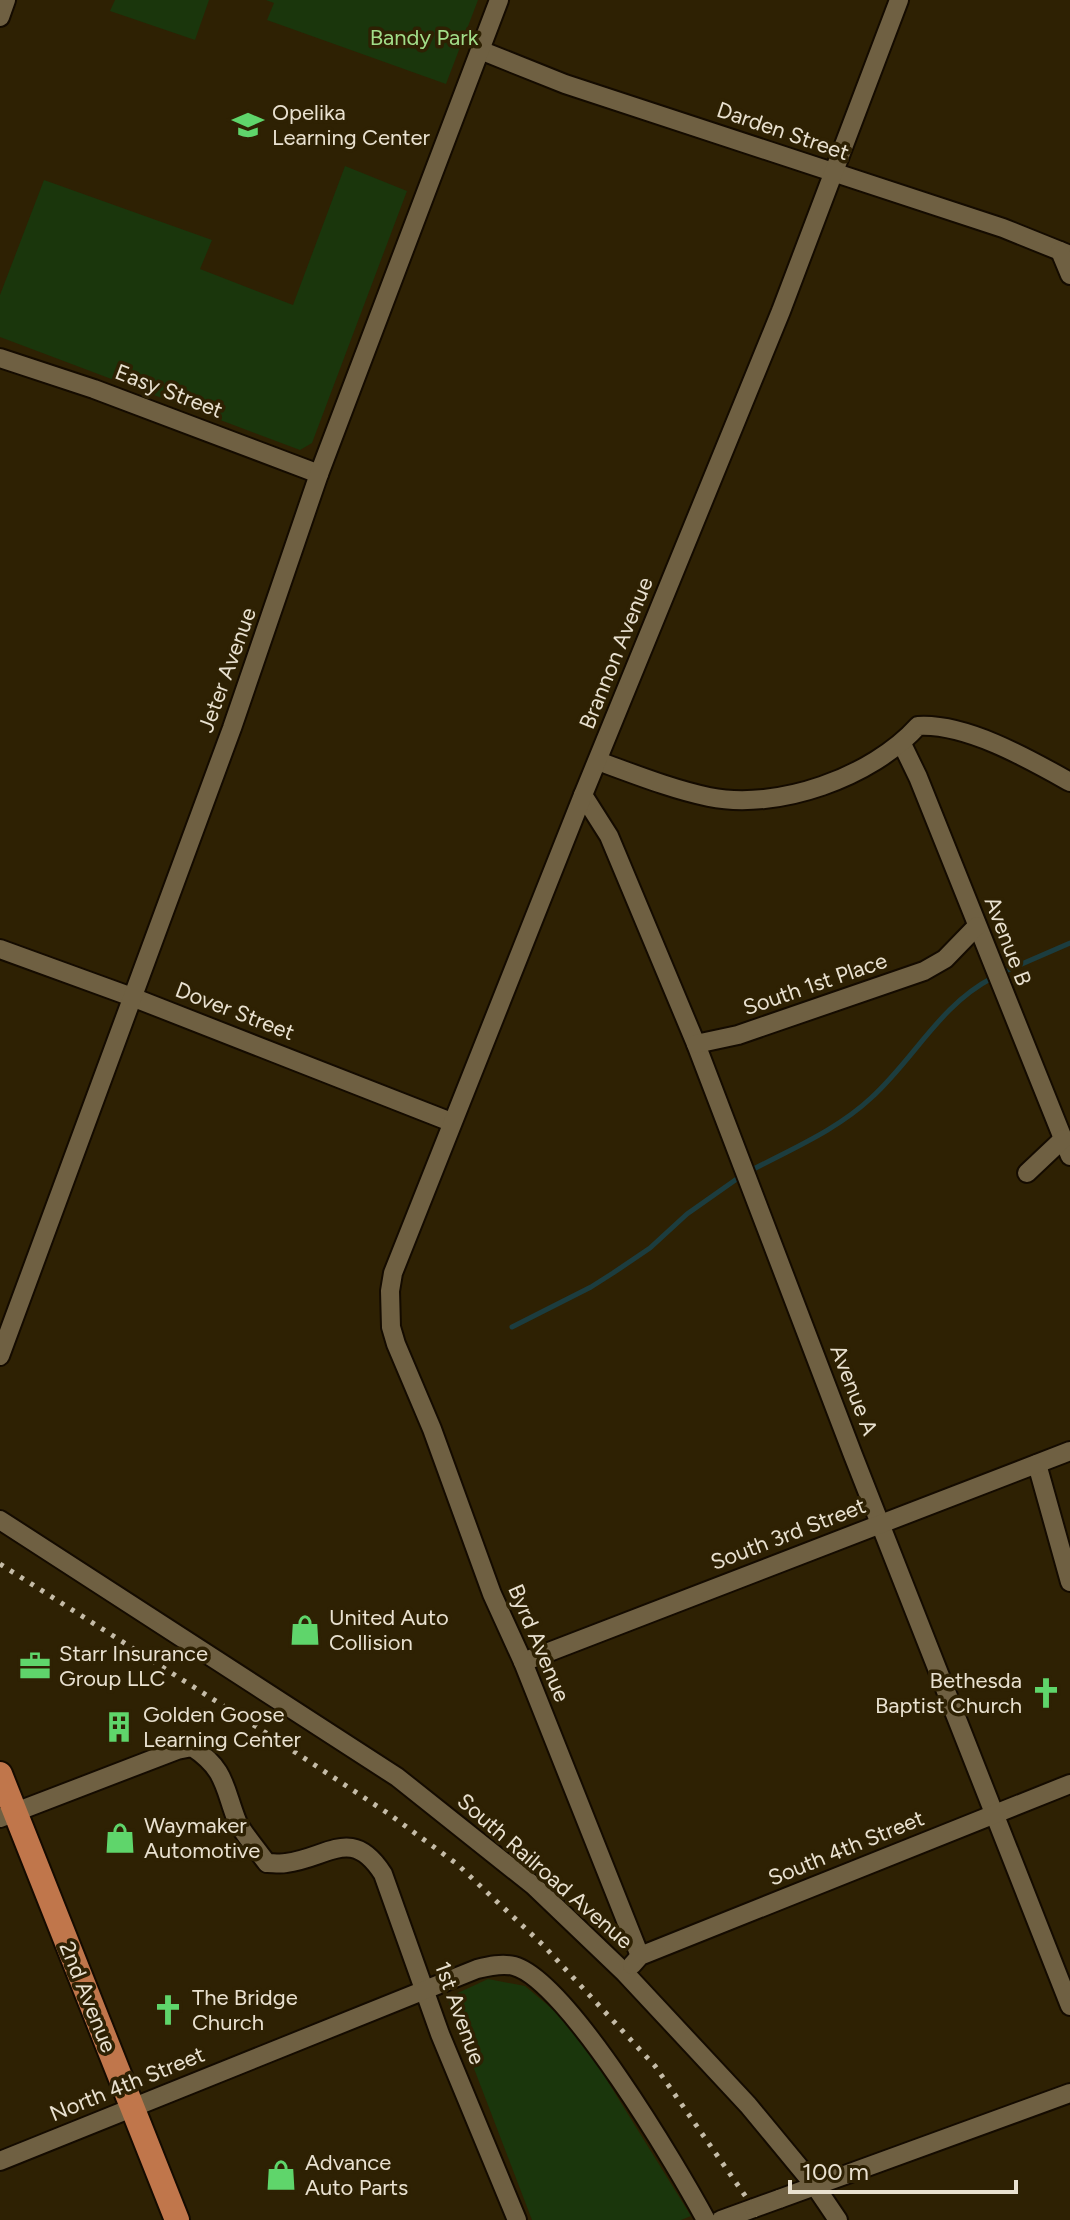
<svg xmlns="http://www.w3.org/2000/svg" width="1070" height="2220" font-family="Figtree,sans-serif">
	<rect width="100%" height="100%" fill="#2e2103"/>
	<g fill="#1a360c">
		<polygon points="115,0 209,0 195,40 110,11"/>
		<polygon points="266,0 478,0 446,84 267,20 274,3"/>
		<polygon points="345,166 407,191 312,443 300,450 0,337 0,295 44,180 212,240 200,269 293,305"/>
		<polygon points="488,1979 525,1986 574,2027 691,2216 681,2220 532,2220 447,1998"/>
	</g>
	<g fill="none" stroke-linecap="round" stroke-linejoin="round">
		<g stroke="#1c3d3f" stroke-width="5">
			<polyline points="1001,973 1070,943"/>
			<path d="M 750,1171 C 791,1149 837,1130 871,1098 C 914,1059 940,1005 992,978"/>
			<polyline points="512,1327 591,1287 613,1273 650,1248 687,1214 741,1176"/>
		</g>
		<defs>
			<g id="minor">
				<polyline points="0,17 6,0"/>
				<polyline points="480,50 565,84 1003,228 1070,255"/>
				<polyline points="1060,251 1070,275"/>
				<polyline points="0,358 94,389 319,474"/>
				<polyline points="902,744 918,777 1070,1156"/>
				<path d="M 598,761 C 634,774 671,789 709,797 C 778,811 872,777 918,726 C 966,723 1029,759 1070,782"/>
				<polyline points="583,795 609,836 696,1044 853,1455 1070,2006"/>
				<polyline points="0,949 132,997 451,1122"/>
				<polyline points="696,1044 738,1035 924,971 945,959 977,926"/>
				<polyline points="1027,1173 1063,1139"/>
				<polyline points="0,1356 232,728 319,474 499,0"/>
				<polyline points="1037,1464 1070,1582"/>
				<polyline points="0,1520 397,1777 534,1886 625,1973 748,2105 815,2186 838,2220"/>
				<polyline points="523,1662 1070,1451"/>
				<path d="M 0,1818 L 177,1750 L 192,1747 C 226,1769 224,1788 237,1821 C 240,1829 261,1855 267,1863 C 273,1863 280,1864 286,1863 C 328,1858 352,1825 383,1874 L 440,2034 L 517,2220"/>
				<polyline points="640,1956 523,1662 492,1594 432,1429 396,1344 391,1327 390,1291 393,1273 583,795 781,311 899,0"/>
				<polyline points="632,1965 640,1956 1070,1784"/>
				<path d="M 0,2161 L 477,1969 C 489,1966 502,1963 514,1966 C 567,1980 678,2168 706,2220"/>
				<polyline points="779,2199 1070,2093"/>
				<polyline points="721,2220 754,2208"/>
			</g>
			<polyline id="major" points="0,1774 177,2220"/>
		</defs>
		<use href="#minor" stroke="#140b00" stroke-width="22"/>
		<use href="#major" stroke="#140b00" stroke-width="28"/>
		<use href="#minor" stroke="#6f6042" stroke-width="18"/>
		<use href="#major" stroke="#c0764b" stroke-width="24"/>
		<polyline stroke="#c5bca8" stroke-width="5" stroke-dasharray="4 8" stroke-linecap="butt" points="0,1564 263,1731 389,1814 457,1864 543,1945 655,2066 762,2220"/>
		<defs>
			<polyline id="minor-bridge" points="754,2208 779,2199"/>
		</defs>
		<use href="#minor-bridge" stroke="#140b00" stroke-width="22" stroke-linecap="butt"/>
		<use href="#minor-bridge" stroke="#6f6042" stroke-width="18"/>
	</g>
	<defs>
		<symbol id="school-bare" viewBox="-9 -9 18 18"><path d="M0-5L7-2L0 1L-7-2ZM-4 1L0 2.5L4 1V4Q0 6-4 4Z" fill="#5fd56b" stroke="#2e2103" stroke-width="2.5" paint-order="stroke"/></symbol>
		<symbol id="shop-bare" viewBox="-9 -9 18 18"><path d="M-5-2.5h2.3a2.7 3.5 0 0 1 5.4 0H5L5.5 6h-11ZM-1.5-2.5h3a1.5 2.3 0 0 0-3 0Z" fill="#5fd56b" stroke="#2e2103" stroke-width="2.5" paint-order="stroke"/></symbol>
		<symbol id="office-bare" viewBox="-9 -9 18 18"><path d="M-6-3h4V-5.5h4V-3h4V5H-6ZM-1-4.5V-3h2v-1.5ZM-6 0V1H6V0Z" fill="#5fd56b" stroke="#2e2103" stroke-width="2.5" paint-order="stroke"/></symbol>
		<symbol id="church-bare" viewBox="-9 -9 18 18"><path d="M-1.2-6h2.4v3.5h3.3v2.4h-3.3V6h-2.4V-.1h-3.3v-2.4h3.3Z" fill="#5fd56b" stroke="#2e2103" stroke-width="2.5" paint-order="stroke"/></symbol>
		<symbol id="building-bare" viewBox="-9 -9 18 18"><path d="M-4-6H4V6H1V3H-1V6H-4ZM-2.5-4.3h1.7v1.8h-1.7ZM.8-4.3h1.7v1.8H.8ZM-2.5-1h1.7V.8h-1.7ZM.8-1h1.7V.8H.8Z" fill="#5fd56b" stroke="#2e2103" stroke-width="2.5" paint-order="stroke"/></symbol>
	</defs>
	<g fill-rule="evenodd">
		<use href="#school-bare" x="226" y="103" width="44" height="44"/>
		<use href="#shop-bare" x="283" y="1608" width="44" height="44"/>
		<use href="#office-bare" x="13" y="1644" width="44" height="44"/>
		<use href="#church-bare" x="1024" y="1671" width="44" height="44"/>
		<use href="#building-bare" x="97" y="1705" width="44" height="44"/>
		<use href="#shop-bare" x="98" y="1816" width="44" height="44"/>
		<use href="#church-bare" x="146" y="1988" width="44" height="44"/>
		<use href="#shop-bare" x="259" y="2153" width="44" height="44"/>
	</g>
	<g text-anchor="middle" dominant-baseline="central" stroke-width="7" stroke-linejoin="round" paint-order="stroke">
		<g font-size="22" fill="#a2de89" stroke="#2e2103">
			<text x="424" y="37">Bandy Park</text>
		</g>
		<g font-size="22" fill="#e9e1d0" stroke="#2e2103" text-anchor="start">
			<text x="272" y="112">Opelika<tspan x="272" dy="25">Learning Center</tspan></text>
			<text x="329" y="1617">United Auto<tspan x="329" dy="25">Collision</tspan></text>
			<text x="59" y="1653">Starr Insurance<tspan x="59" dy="25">Group LLC</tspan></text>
			<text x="1022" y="1680" text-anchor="end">Bethesda<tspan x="1022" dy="25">Baptist Church</tspan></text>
			<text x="143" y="1714">Golden Goose<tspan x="143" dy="25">Learning Center</tspan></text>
			<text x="144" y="1825">Waymaker<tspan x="144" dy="25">Automotive</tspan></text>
			<text x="192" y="1997">The Bridge<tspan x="192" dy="25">Church</tspan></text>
			<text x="305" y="2162">Advance<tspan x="305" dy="25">Auto Parts</tspan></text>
		</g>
		<g font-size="22" fill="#e9e1d0" stroke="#2e2103">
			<text transform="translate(783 131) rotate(19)">Darden Street</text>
			<text transform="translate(169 391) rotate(21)">Easy Street</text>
			<text transform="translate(616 653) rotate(-68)">Brannon Avenue</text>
			<text transform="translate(227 670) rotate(-70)">Jeter Avenue</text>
			<text transform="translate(1008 941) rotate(69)">Avenue B</text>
			<text transform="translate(815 984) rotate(-19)">South 1st Place</text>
			<text transform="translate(235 1011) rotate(21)">Dover Street</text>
			<text transform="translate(854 1390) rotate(69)">Avenue A</text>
			<text transform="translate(788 1534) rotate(-21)">South 3rd Street</text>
			<text transform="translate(539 1643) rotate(67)">Byrd Avenue</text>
			<text transform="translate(846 1848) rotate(-22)">South 4th Street</text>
			<text transform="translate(545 1871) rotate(41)">South Railroad Avenue</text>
			<text transform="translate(88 1997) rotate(68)">2nd Avenue</text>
			<text transform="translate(460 2013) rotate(70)">1st Avenue</text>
			<text transform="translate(127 2084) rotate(-22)">North 4th Street</text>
		</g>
	</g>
	<path d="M790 2180v12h226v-12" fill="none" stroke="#e9e1d0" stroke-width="4"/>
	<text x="802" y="2180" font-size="24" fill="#e9e1d0" stroke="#2e2103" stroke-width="6" paint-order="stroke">100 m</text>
</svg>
